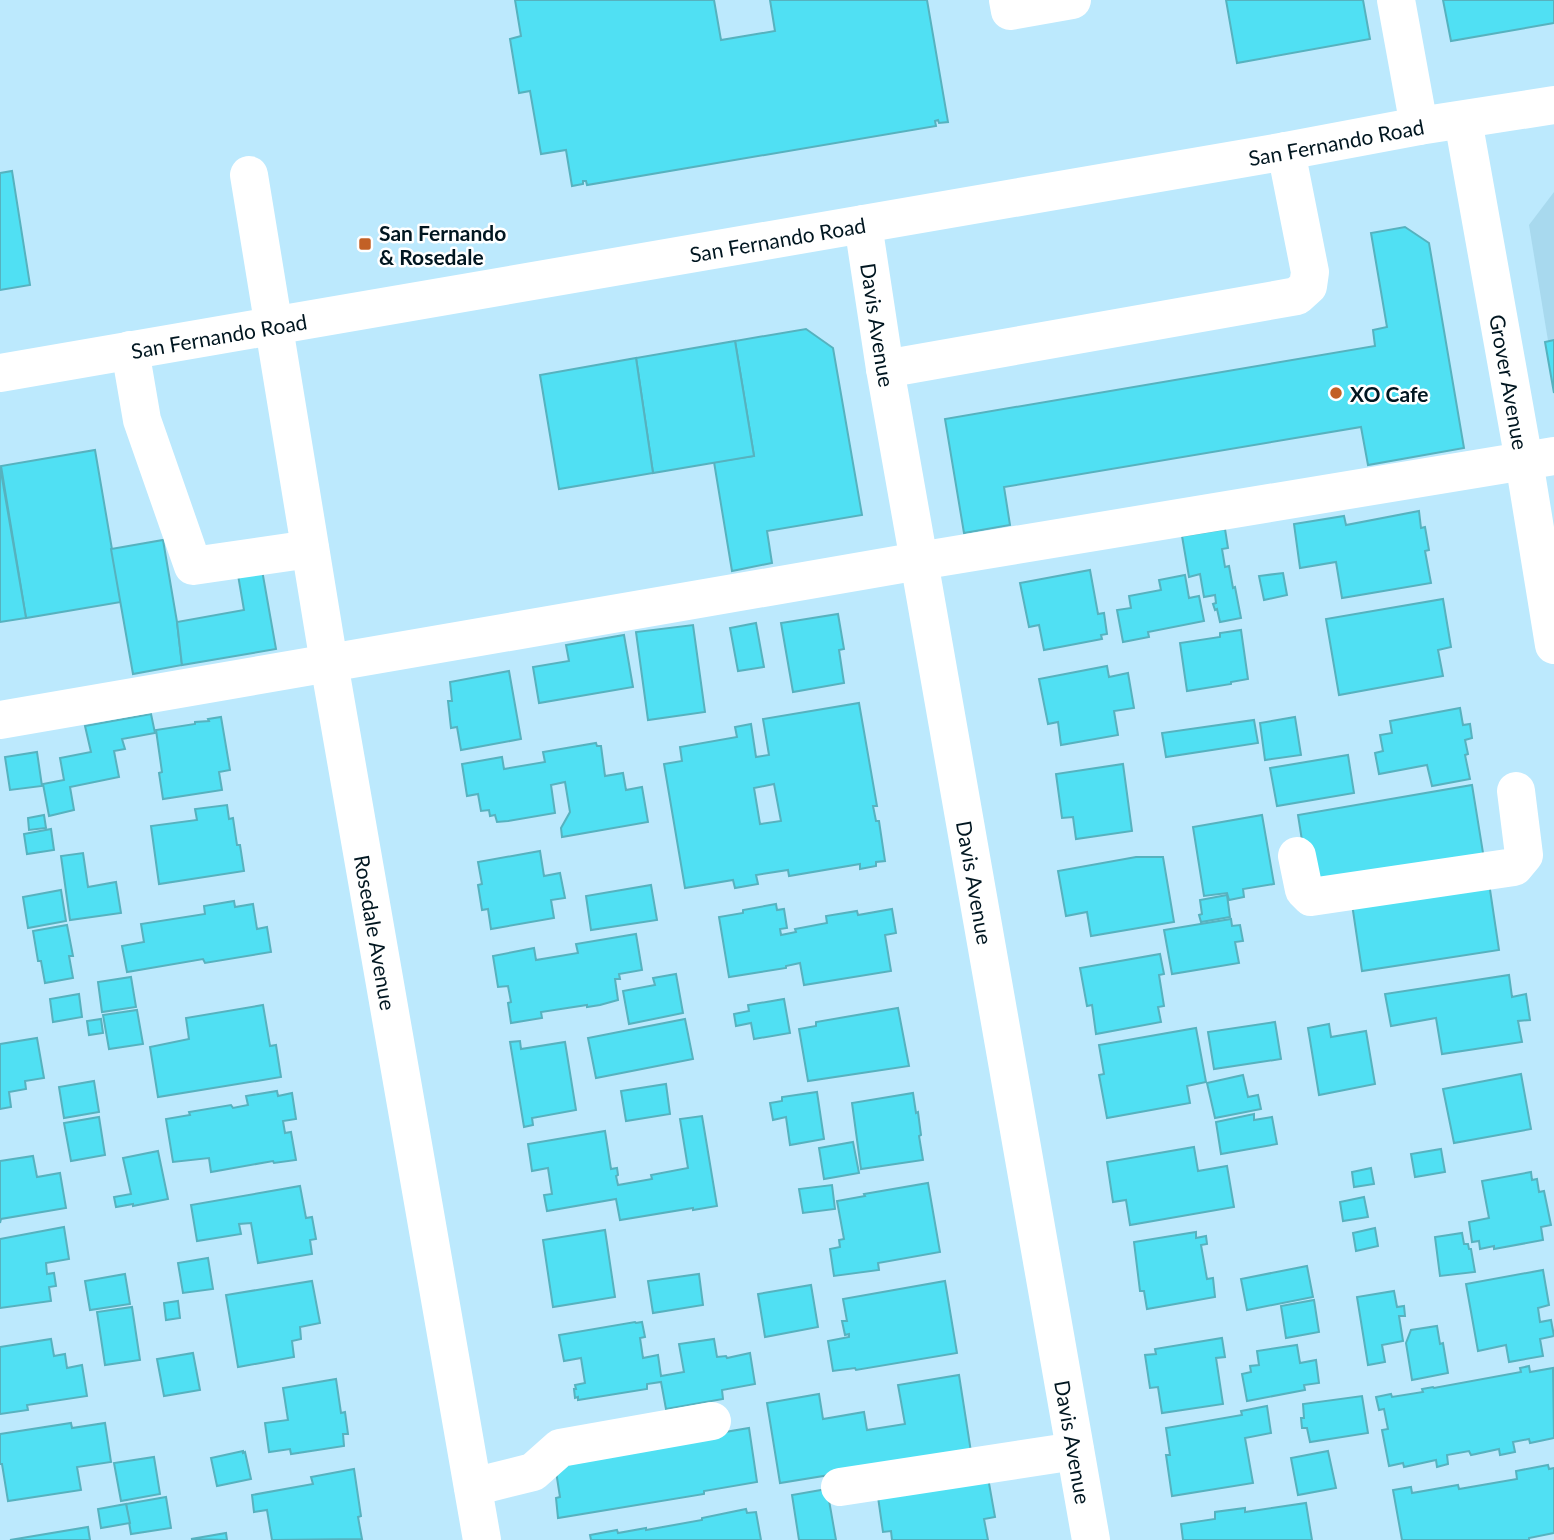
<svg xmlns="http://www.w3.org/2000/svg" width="1554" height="1540" font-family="Lato,sans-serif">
	<rect width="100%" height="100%" fill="#bce9fd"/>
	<polygon fill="#a8d9ee" points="1554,192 1554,377 1529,225"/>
	<g fill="#50e0f3" stroke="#56b2bf" stroke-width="2" fill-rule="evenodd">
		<polygon points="515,0 714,0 721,40 775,31 770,0 927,0 948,122 939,123 938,120 935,121 936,126 587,185 586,181 583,181 583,184 572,186 566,150 541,154 530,91 519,93 510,39 521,36"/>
		<polygon points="1226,0 1363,0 1370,39 1237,63"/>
		<polygon points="1443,0 1554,0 1554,23 1451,41"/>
		<polygon points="12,171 30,285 0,290 0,173"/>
		<polygon points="1405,227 1429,243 1464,448 1368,465 1361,427 1004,487 1010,525 964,533 945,419 1375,346 1373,330 1387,327 1371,233"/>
		<polygon points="806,329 833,348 862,515 767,531 772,563 732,571 714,462 754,456 735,341"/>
		<polygon points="1554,340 1554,393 1545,342"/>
		<polygon points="735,341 754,456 653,473 636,358"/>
		<polygon points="636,358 653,473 559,489 540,375"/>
		<polygon points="95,450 121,602 26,618 1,466"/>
		<polygon points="0,466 26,618 0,622"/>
		<polygon points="1419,511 1421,528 1425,527 1429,550 1425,551 1431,583 1342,598 1336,562 1300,568 1294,524 1344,516 1346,525"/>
		<polygon points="1225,529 1228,548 1222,549 1225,567 1229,566 1233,588 1235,587 1241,618 1220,622 1217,609 1215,610 1213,604 1216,603 1215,595 1204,597 1200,574 1189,577 1182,536"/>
		<polygon points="163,540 177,622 182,665 133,674 111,549"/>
		<polygon points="262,570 276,649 182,665 177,622 244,610 238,575"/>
		<polygon points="1090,570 1098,614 1104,613 1107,634 1101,635 1102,639 1044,650 1039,625 1029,627 1020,583"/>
		<polygon points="1283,573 1287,595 1264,600 1259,576"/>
		<polygon points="1185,575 1189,598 1199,596 1204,621 1148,632 1149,637 1123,642 1117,610 1131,608 1129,596 1161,590 1159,580"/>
		<polygon points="1443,599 1451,647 1438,650 1443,676 1339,695 1326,619"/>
		<polygon points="838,614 844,649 839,650 844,683 793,692 781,623"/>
		<polygon points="756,623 764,667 738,671 730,628"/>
		<polygon points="693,625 705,712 648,720 636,632"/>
		<polygon points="1241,630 1248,679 1231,682 1231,684 1187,691 1180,643 1220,637 1220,633"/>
		<polygon points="624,635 633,687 539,703 533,667 569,661 566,645"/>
		<polygon points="1107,666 1109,677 1128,673 1134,708 1114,711 1118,735 1061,745 1058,722 1048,724 1039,679"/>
		<polygon points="509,671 521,739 461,750 457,727 451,728 448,701 452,701 450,682"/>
		<path d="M 859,703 L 877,806 L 873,806 L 876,821 L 879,821 L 885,861 L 876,862 L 876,866 L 860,869 L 860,864 L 789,876 L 788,870 L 756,875 L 758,884 L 735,888 L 733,880 L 685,888 L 664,764 L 682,761 L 680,747 L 737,737 L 735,727 L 751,724 L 756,757 L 769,755 L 763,719 ZM 774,784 L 781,821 L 760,824 L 754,788 Z"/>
		<polygon points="1460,708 1463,725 1470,724 1472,738 1465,740 1468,754 1465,755 1470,779 1432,786 1427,765 1379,774 1375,753 1383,751 1380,735 1392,733 1390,721"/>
		<polygon points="151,714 155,733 122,739 125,749 114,751 119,777 70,787 74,810 49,816 43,784 64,780 60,758 91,752 85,726"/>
		<polygon points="221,717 230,770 219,772 222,790 163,799 159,773 162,772 156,730 195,724 195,722 209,721 208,719"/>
		<polygon points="1295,717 1301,755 1265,760 1260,723"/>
		<polygon points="1254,720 1258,743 1166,757 1162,733"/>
		<polygon points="596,743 597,746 601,746 605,776 623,773 626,790 642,787 648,822 562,837 561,828 570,812 565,782 551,785 555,813 508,821 497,822 495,815 490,816 489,810 481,811 478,794 467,796 462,764 502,757 504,769 545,762 543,752"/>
		<polygon points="37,752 42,786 10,790 5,757"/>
		<polygon points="1348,755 1354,793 1277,806 1270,768"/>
		<polygon points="1123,764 1132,831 1076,839 1073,817 1062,818 1056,774"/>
		<polygon points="1472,785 1485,865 1309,885 1298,815"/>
		<polygon points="227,805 229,819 233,818 237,845 240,845 244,871 159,884 151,826 197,820 195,809"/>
		<polygon points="44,815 46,828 29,830 28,818"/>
		<polygon points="1262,815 1274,884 1243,889 1244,897 1229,900 1227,893 1204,896 1193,827"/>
		<polygon points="51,829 54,850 27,854 24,834"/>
		<polygon points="540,851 544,876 560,873 565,898 551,900 554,918 491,929 488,909 482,910 478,885 482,884 478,862"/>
		<polygon points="83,853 88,887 116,882 121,913 70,920 61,856"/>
		<polygon points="1136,857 1163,857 1174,922 1091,936 1087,912 1066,916 1058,871"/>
		<polygon points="1489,883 1499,950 1362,971 1352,904"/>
		<polygon points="651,885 657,920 591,930 586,896"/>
		<polygon points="61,890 66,921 28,928 23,897"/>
		<polygon points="1227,895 1230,917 1201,922 1199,915 1202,914 1200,900"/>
		<polygon points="234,901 235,907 253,904 257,929 267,927 271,952 205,963 203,959 127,972 122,946 144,942 141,924 205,914 204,906"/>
		<polygon points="776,904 777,910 784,909 787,928 780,929 781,935 796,932 795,929 827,923 826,916 857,911 858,915 892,909 896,933 885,935 891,971 804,985 800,963 786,966 786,968 729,977 719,917 743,913 743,910"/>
		<polygon points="1231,919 1232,926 1240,925 1243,941 1235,942 1239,963 1172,974 1164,930"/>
		<polygon points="67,925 73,956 69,956 73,978 45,983 41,961 38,961 33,931"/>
		<polygon points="636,934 642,970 619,974 620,979 615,979 618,1000 600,1005 587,1007 587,1005 541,1012 542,1018 511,1023 508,1003 511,1002 508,986 498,987 493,956 534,948 536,960 578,953 576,944"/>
		<polygon points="1160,954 1164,974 1159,975 1164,1006 1158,1007 1161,1022 1096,1034 1092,1005 1087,1006 1080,968"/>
		<polygon points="676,974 683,1013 629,1024 623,991 655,985 653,978"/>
		<polygon points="1509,975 1512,997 1526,994 1530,1020 1518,1021 1522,1042 1442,1054 1436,1018 1391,1026 1385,994"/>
		<polygon points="131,977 136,1007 102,1012 98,982"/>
		<polygon points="79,994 82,1017 53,1022 50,999"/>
		<polygon points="784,999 790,1033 754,1039 751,1023 736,1026 734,1014 749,1011 748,1005"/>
		<polygon points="263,1005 270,1046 276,1045 281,1077 158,1097 150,1047 189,1039 186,1018"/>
		<polygon points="898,1008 909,1066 808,1081 799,1029 816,1026 816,1022"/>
		<polygon points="137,1010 143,1044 109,1049 103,1015"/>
		<polygon points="101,1019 103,1033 89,1035 87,1021"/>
		<polygon points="685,1019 693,1059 596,1078 588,1038"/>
		<polygon points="1275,1022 1281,1059 1214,1069 1208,1032"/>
		<polygon points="1329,1024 1331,1037 1366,1031 1375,1084 1319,1095 1308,1028"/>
		<polygon points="1196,1028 1206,1082 1187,1086 1190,1103 1107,1118 1099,1075 1104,1074 1099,1045"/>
		<polygon points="37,1038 44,1078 25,1081 26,1089 9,1092 11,1107 0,1109 0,1044"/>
		<polygon points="520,1041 521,1049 565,1042 576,1110 532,1118 533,1125 524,1127 510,1042"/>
		<polygon points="1521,1074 1531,1129 1454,1143 1443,1089"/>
		<polygon points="1243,1075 1248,1097 1258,1095 1261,1109 1215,1118 1207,1083"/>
		<polygon points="94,1081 99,1112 64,1118 59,1087"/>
		<polygon points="666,1084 670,1114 626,1121 621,1091"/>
		<polygon points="277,1091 278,1096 292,1093 296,1119 283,1121 285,1133 291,1132 296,1160 274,1163 273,1161 211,1172 209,1158 173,1162 166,1119 190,1115 189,1112 231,1105 233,1108 248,1105 246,1096"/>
		<polygon points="817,1092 824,1139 790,1145 786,1117 773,1120 770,1103 782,1101 782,1097"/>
		<polygon points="913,1093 916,1113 918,1112 921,1135 919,1136 923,1160 861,1169 852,1103"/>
		<polygon points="1254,1114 1254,1120 1272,1117 1277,1144 1221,1154 1216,1122"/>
		<polygon points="702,1116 717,1206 693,1210 693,1208 620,1220 616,1199 547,1211 544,1195 552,1194 548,1168 532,1171 528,1144 605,1131 611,1169 617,1168 618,1175 616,1176 618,1185 652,1179 651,1175 688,1168 680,1119"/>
		<polygon points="99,1117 105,1155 71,1161 64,1123"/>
		<polygon points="853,1142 859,1173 824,1179 819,1148"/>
		<polygon points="1194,1147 1198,1171 1227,1166 1234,1207 1130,1225 1126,1200 1113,1202 1107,1162"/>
		<polygon points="1441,1149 1445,1172 1415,1177 1411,1154"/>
		<polygon points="158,1151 168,1199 133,1206 133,1204 116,1207 114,1197 131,1194 123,1158"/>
		<polygon points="33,1156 37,1177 60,1173 66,1208 1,1219 0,1223 0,1161"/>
		<polygon points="1371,1168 1374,1184 1354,1187 1352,1172"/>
		<polygon points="1531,1172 1532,1180 1537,1179 1539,1192 1544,1191 1551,1225 1541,1227 1543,1240 1494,1249 1494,1246 1480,1249 1479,1241 1472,1242 1469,1222 1489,1218 1482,1181"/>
		<polygon points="928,1183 940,1252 878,1263 879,1270 834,1276 830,1249 840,1247 839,1240 844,1239 837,1201 865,1196 864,1194"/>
		<polygon points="832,1185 835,1209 803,1213 799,1189"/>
		<polygon points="300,1186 306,1218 312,1217 316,1239 310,1240 312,1254 258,1263 251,1223 239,1224 241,1234 197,1241 191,1205"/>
		<polygon points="1364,1197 1368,1217 1343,1221 1340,1202"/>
		<polygon points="64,1227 69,1259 46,1263 47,1274 54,1273 56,1286 49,1287 51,1301 0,1308 0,1239"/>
		<polygon points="1375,1228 1378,1246 1356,1251 1353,1233"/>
		<polygon points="605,1230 615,1297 553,1307 543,1240"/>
		<polygon points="1196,1232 1196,1238 1206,1236 1207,1244 1201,1245 1207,1279 1213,1278 1215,1297 1147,1309 1144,1291 1140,1291 1134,1242"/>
		<polygon points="1462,1233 1464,1244 1468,1244 1469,1249 1471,1249 1475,1272 1440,1276 1435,1237"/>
		<polygon points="208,1258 213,1289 183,1293 178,1263"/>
		<polygon points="1307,1266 1313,1297 1247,1310 1241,1279"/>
		<polygon points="1543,1270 1549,1305 1538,1308 1540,1322 1551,1320 1554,1336 1540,1339 1543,1356 1509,1362 1506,1345 1478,1351 1466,1284"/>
		<polygon points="125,1274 130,1304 90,1310 85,1281"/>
		<polygon points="699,1274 703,1305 653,1313 648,1281"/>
		<polygon points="312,1281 320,1323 300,1327 301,1339 292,1341 294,1357 238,1367 226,1295"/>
		<polygon points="945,1281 957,1353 856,1370 855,1368 833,1371 828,1341 849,1337 849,1334 845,1335 842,1321 847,1321 843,1299"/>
		<polygon points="811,1285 818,1327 765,1337 758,1294"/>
		<polygon points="1394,1291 1397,1307 1404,1306 1405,1316 1399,1316 1403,1341 1382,1345 1385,1362 1368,1365 1357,1297"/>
		<polygon points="1314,1300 1319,1332 1286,1338 1281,1306"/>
		<polygon points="178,1301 180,1318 166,1320 164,1303"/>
		<polygon points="132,1307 140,1360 105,1365 97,1312"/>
		<polygon points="635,1322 636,1323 642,1322 645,1337 640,1338 643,1358 658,1355 661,1376 684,1372 679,1344 714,1339 717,1357 726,1356 727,1358 750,1353 755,1384 722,1390 723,1399 666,1409 661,1382 647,1384 647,1389 578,1400 578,1397 575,1398 574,1389 576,1389 575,1385 585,1383 581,1358 564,1361 559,1335"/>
		<polygon points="1437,1326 1440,1344 1443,1343 1448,1373 1412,1380 1406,1343 1411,1330"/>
		<polygon points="1222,1338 1225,1357 1216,1358 1223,1404 1162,1413 1158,1387 1150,1388 1145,1355 1156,1354 1155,1349"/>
		<polygon points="51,1339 54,1356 65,1354 67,1368 82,1365 87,1396 27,1405 28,1410 0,1414 0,1347"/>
		<polygon points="1297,1345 1300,1363 1316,1360 1319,1383 1304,1385 1305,1390 1247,1401 1242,1374 1251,1372 1250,1366 1259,1365 1257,1351"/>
		<polygon points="193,1353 200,1390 164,1396 157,1359"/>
		<polygon points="1529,1366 1530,1372 1553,1368 1554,1438 1530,1443 1529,1439 1513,1442 1515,1452 1500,1455 1499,1449 1471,1455 1469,1451 1447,1455 1448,1464 1437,1467 1436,1460 1404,1467 1403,1463 1389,1466 1382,1430 1388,1429 1384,1409 1379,1410 1376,1397 1391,1394 1392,1397 1423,1392 1422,1389 1433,1387 1434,1388 1521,1372 1520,1368"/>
		<polygon points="959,1375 971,1452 780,1483 767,1403 819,1394 823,1419 864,1412 867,1430 905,1424 898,1385"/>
		<polygon points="336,1379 341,1413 345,1412 348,1434 343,1434 344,1446 291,1454 290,1449 269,1452 265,1423 288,1420 283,1388"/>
		<polygon points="1362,1396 1368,1433 1310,1442 1307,1428 1302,1428 1301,1418 1304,1418 1303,1404"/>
		<polygon points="1267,1406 1271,1433 1245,1438 1253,1483 1172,1496 1166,1455 1170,1455 1166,1428 1242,1415 1241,1411"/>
		<polygon points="71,1423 72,1428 105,1423 111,1462 77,1467 81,1490 8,1501 2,1464 0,1464 0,1434"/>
		<polygon points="749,1428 757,1482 704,1491 704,1494 558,1518 556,1498 560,1497 555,1465 678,1440"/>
		<polygon points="243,1451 243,1453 245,1452 251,1479 217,1486 211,1458"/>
		<polygon points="1328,1451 1336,1488 1298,1495 1291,1458"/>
		<polygon points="154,1457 160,1494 121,1501 114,1463"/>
		<polygon points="1548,1465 1549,1469 1554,1468 1554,1533 1529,1538 1529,1540 1402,1540 1393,1490 1411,1487 1412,1493 1458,1485 1459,1489 1517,1479 1516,1471"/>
		<polygon points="354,1469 361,1516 358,1517 362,1539 272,1540 267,1510 254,1512 252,1495 313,1484 311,1477"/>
		<polygon points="987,1472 995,1517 984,1519 988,1540 892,1540 891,1531 883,1532 877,1490"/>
		<polygon points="827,1489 836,1540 799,1540 792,1495"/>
		<polygon points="166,1497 171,1528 131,1534 126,1504"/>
		<polygon points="1306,1503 1312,1540 1183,1540 1181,1524 1215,1519 1215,1512 1245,1508 1245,1512"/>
		<polygon points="126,1504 130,1523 101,1528 98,1509"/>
		<polygon points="746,1509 747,1513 756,1512 761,1540 591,1540 590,1535 617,1530 618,1533 646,1528 646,1530 702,1520 702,1518"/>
		<polygon points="88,1527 90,1540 10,1540"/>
		<polygon points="226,1533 227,1540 191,1539"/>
	</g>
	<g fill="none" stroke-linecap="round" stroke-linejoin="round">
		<g stroke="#fff" stroke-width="38">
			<polyline points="1008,0 1010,11 1072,0"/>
			<polyline points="1396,0 1419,126"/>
			<path id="s1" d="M 1463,120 L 1524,461 L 1554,645"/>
			<path id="s2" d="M 249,175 L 329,663 L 482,1540"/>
			<path id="s3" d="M 863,224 L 885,369 L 919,561 L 1091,1540"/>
			<polyline points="130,350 142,420 193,566 310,549"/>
			<polyline points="885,369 1297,296 1308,286 1310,272 1286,151"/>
			<polyline points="0,720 919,561 1554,456"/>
			<polyline points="1297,856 1304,890 1311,897 1514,867 1524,855 1516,791"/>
			<polyline points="473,1487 533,1472 560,1448 712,1421"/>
			<polyline points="840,1487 1075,1451"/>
		</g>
		<path stroke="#fff" stroke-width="38" id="s4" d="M 0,373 L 1286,151 L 1419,126 L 1554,105"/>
	</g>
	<g fill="#c26026" stroke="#fff" stroke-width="2.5">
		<rect x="358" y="237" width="14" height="14" rx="3.5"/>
		<circle cx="1336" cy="393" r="7"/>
	</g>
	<g text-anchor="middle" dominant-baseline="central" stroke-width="5" stroke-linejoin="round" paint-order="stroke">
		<g font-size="21" fill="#011620" stroke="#fff">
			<text stroke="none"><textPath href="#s4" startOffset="1356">San Fernando Road</textPath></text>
			<text stroke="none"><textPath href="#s4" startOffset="789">San Fernando Road</textPath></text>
			<text stroke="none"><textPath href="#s3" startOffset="102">Davis Avenue</textPath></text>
			<text stroke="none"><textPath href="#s4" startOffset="222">San Fernando Road</textPath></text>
			<text stroke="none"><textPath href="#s1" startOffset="266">Grover Avenue</textPath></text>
			<text stroke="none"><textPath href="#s3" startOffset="668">Davis Avenue</textPath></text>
			<text stroke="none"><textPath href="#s2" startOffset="768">Rosedale Avenue</textPath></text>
			<text stroke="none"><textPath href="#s3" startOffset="1236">Davis Avenue</textPath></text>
		</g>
		<g font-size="21" font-weight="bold" fill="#011620" stroke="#fff" text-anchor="start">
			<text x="379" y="232">San Fernando<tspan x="379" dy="24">&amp; Rosedale</tspan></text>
			<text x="1350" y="393">XO Cafe</text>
		</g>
	</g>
</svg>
